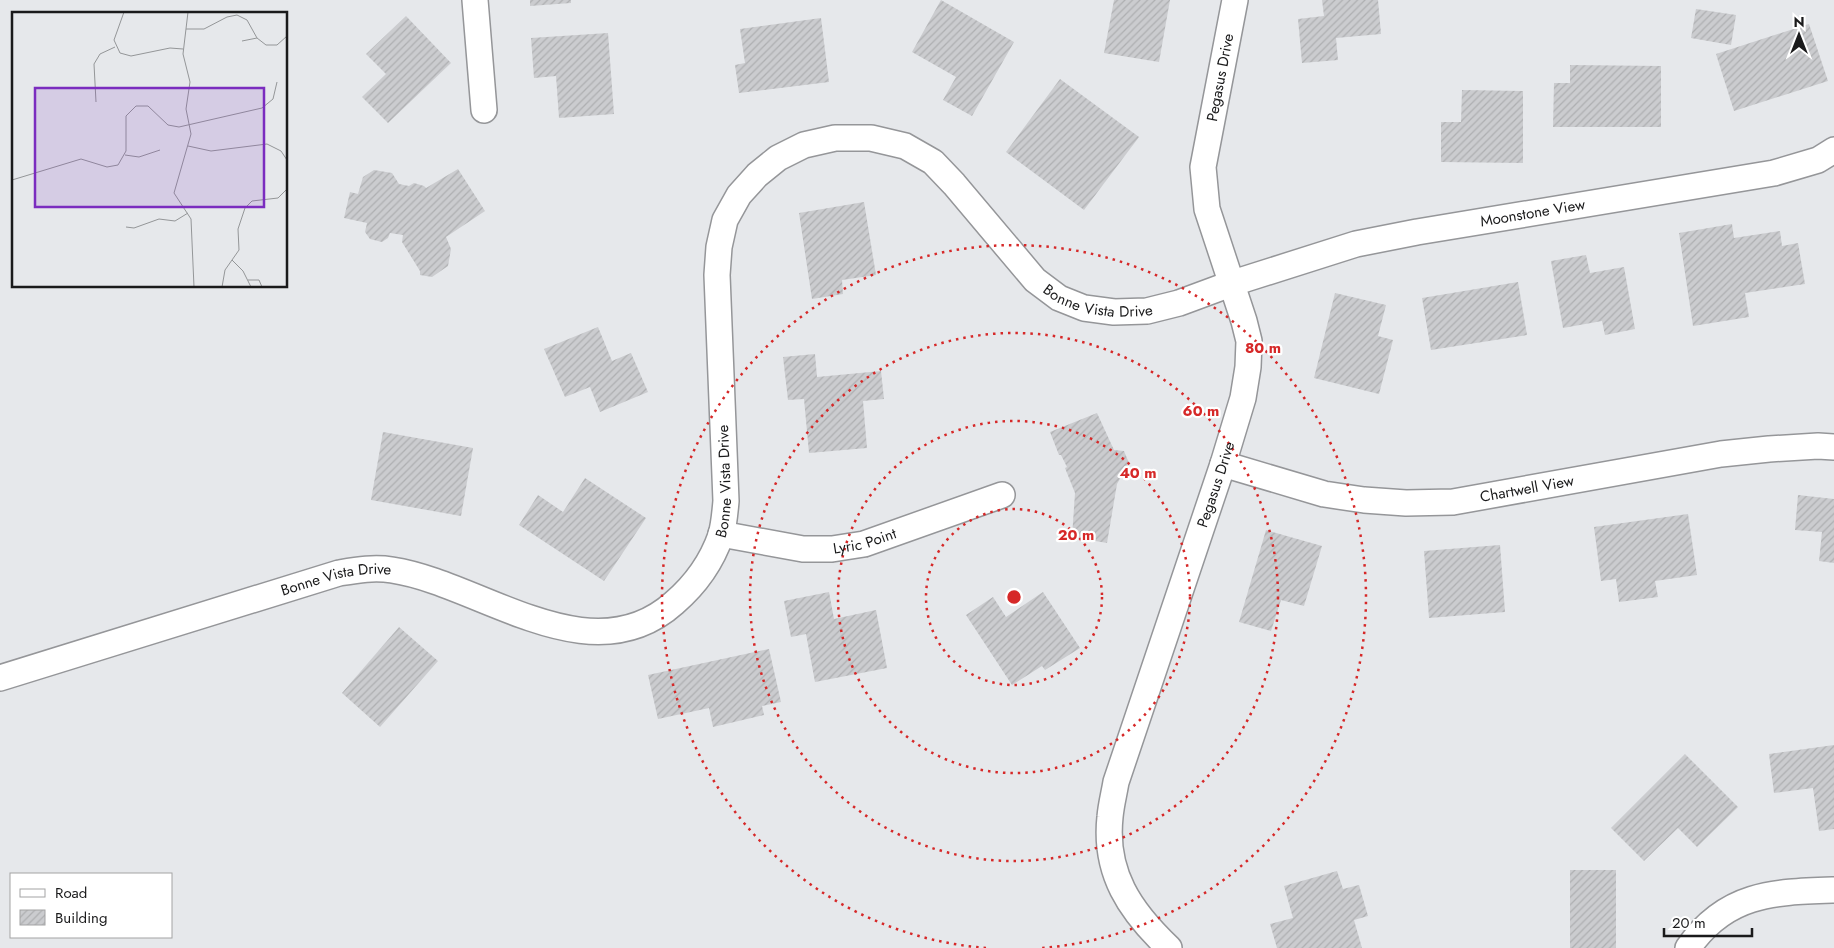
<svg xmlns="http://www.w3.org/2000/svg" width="1834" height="948" font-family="Jost,sans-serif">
	<defs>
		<pattern id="building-hatch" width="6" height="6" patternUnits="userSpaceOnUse" patternTransform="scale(1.25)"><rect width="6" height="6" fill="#cbcccf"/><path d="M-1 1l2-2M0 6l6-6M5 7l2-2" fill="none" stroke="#aeafb1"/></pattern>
	</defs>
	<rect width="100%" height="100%" fill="#e6e8eb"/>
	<g fill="url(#building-hatch)">
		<polygon points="530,0 571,0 571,3 530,6"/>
		<polygon points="941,0 1014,42 972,116 943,100 956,77 912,52"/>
		<polygon points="1114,0 1170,0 1159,62 1104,53"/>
		<polygon points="1322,0 1378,0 1381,34 1336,38 1338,60 1302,63 1298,19 1324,16"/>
		<polygon points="1696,9 1736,15 1731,45 1691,38"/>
		<polygon points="406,16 451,63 388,123 362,97 386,74 366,54"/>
		<polygon points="821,18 829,82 739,93 735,65 745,63 740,29"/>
		<polygon points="1809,24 1828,81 1734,111 1716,54"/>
		<polygon points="608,33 614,114 559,118 556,76 534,78 531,38"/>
		<polygon points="1570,65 1661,66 1661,127 1553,127 1554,83 1570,83"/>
		<polygon points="1060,79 1139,137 1084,210 1006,152"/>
		<polygon points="1462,90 1523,91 1523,163 1441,162 1441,122 1461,122"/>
		<polygon points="458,169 485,211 446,237 451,249 448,266 432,277 420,275 420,271 402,242 403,235 390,233 388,238 382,242 370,239 365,232 367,223 344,218 350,192 358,194 363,177 374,170 392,173 399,184 409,186 414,183 424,186 426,188"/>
		<polygon points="864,202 876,275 842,280 843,294 812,299 799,213"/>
		<polygon points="1732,224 1734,238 1780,231 1782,246 1798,243 1805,284 1745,293 1749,317 1693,326 1679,233"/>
		<polygon points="1586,255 1590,273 1624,267 1635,329 1605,335 1602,321 1563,328 1551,261"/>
		<polygon points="1518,282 1527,335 1431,350 1422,298"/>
		<polygon points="1335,293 1386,305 1378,336 1393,340 1379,394 1314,378"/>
		<polygon points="598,327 612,361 631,353 648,392 600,412 590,387 565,397 544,349"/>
		<polygon points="815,354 817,377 881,371 884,399 863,401 867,448 809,453 804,399 788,400 783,357"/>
		<polygon points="1097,413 1114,450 1124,451 1129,463 1117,484 1107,543 1072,537 1075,493 1065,468 1067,467 1061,455 1059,455 1050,432"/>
		<polygon points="383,432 473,448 461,516 371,500"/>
		<polygon points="585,478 646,518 604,581 519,525 538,495 563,512"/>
		<polygon points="1798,495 1834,499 1834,563 1819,561 1822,532 1795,530"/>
		<polygon points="1688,514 1697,575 1655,581 1658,597 1619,602 1616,579 1601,581 1594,527"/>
		<polygon points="1266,530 1322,546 1304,606 1281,600 1271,631 1239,622"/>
		<polygon points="1500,545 1505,612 1429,618 1424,551"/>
		<polygon points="829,592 834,619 876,610 887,668 815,682 806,634 791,637 784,601"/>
		<polygon points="1043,592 1080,648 1045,670 1042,666 1012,685 966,615 993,597 1006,617"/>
		<polygon points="399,627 438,661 380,727 342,693"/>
		<polygon points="769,649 781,702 762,706 764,715 713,727 709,708 658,719 648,675"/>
		<polygon points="1834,745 1834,829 1819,831 1813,788 1774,793 1769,754"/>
		<polygon points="1685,754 1738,807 1697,847 1678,828 1644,861 1611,828"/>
		<rect x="1570" y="870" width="46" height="78"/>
		<polygon points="1337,871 1343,889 1359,885 1368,916 1354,920 1362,948 1277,948 1270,924 1293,918 1284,886"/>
	</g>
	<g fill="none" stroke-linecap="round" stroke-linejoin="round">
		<defs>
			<g id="minor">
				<polyline points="475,0 484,110"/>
				<path id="s1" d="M 1223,464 L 1324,494 L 1364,500 L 1406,503 L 1453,502 L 1721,454 L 1769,449 L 1818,446 L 1834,447"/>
				<path id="s2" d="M 721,534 L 803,549 L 832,549 L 864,544 L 1002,495"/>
				<path id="s3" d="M 0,678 L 339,573 C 357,570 374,567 392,570 C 480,583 590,678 674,603 C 695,585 712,561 721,535 C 724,525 725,512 726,501 L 717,275 L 719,247 L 725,220 L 739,195 L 757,175 L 778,158 L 804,145 L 835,138 L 871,138 L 905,146 L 933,162 L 954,184 L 1035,280 L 1059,298 L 1084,308 L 1114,312 L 1147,311 L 1179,303 L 1233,283 L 1356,244 L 1417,232 L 1774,173 L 1818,160 L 1834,150"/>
				<path id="s4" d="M 1169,948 C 1130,911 1104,873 1110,817 C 1111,805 1114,794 1116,782 L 1223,464 L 1243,398 L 1248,367 L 1249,341 L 1244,321 L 1207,209 L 1203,167 L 1235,0"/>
				<path d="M 1688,948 C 1726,893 1773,892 1834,890"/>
			</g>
		</defs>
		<use href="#minor" stroke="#959699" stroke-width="28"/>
		<use href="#minor" stroke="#fff" stroke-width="25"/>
	</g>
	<g fill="none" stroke="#d62828" stroke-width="2.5" stroke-dasharray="2.5 5">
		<circle cx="1014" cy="597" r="88"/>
		<circle cx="1014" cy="597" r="176"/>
		<circle cx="1014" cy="597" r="264"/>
		<path d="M986 948A352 352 0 1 1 1042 948"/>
	</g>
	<g text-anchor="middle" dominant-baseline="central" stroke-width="4.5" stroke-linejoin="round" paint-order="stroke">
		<g font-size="15" fill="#1a1a1b" stroke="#fff">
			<text stroke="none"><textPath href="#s4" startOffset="919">Pegasus Drive</textPath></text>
			<text stroke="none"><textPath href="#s3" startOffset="2029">Moonstone View</textPath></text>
			<text stroke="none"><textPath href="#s3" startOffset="1579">Bonne Vista Drive</textPath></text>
			<text stroke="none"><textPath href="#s3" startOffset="845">Bonne Vista Drive</textPath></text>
			<text stroke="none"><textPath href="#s4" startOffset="499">Pegasus Drive</textPath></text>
			<text stroke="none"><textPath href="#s1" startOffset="310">Chartwell View</textPath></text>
			<text stroke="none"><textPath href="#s2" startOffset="146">Lyric Point</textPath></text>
			<text stroke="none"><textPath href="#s3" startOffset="351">Bonne Vista Drive</textPath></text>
		</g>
	</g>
	<g transform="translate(12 12)">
		<rect width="275" height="275" fill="#e6e8eb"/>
		<path fill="none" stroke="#949698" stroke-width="1" d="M 112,0 L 102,28 L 108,41 L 119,44 L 158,36 L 171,37M 176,0 L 171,42 L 178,70 L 174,97 L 179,122 L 162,181 L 179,207 L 182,275M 174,17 L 192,17 L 215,5 L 225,3 L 235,8 L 245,26 L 254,33 L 265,33 L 275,24M 230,29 L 245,26M 84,90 L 82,52 L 88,42 L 103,35M 176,134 L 199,139 L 255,132 L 269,139 L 275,148M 113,143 L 127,145 L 148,138M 0,168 L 69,147 L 95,155 L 106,153 L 114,139 L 114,104 L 124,94 L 136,94 L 156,113 L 167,115 L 250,96 L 261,87 L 265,70M 114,215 L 122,216 L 147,207 L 163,209 L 176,201M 220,248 L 231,259 L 239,275M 236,268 L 247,268 L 250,275M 210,275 L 213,258 L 227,238 L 226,217 L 233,196 L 240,189 L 266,186 L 275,177"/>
		<path fill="#7b2cbf" fill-opacity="0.15" stroke="#7b2cbf" stroke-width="2.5" d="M 23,76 L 252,76 L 252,195 L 23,195 Z"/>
		<rect width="275" height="275" fill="none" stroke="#1a1a1b" stroke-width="2.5"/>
	</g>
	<circle cx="1014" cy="597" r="8" fill="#d62828" stroke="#fff" stroke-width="2.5"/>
	<g font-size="15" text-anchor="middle" font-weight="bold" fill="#d62828" stroke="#fff" stroke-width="4.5" stroke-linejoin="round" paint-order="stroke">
		<text x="1263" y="353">80 m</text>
		<text x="1201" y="416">60 m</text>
		<text x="1138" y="478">40 m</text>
		<text x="1076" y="540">20 m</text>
	</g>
	<rect x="10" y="873" width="162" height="65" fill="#ffffff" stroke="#a3a3a4"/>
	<rect x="20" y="889" width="25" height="8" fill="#ffffff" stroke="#a3a3a4"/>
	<text x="55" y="898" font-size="15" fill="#1a1a1b">Road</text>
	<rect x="20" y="910" width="25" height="15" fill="url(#building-hatch)" stroke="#a3a3a4"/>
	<text x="55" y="923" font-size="15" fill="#1a1a1b">Building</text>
	<g transform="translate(1799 35)" stroke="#ffffff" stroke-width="4" paint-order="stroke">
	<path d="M0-4L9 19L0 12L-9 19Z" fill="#1a1a1b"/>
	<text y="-8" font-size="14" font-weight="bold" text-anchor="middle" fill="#1a1a1b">N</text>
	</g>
	<path d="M1664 928v8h88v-8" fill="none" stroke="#1a1a1b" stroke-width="2.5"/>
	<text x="1672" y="928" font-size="15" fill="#1a1a1b" stroke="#ffffff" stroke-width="4" paint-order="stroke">20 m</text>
</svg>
